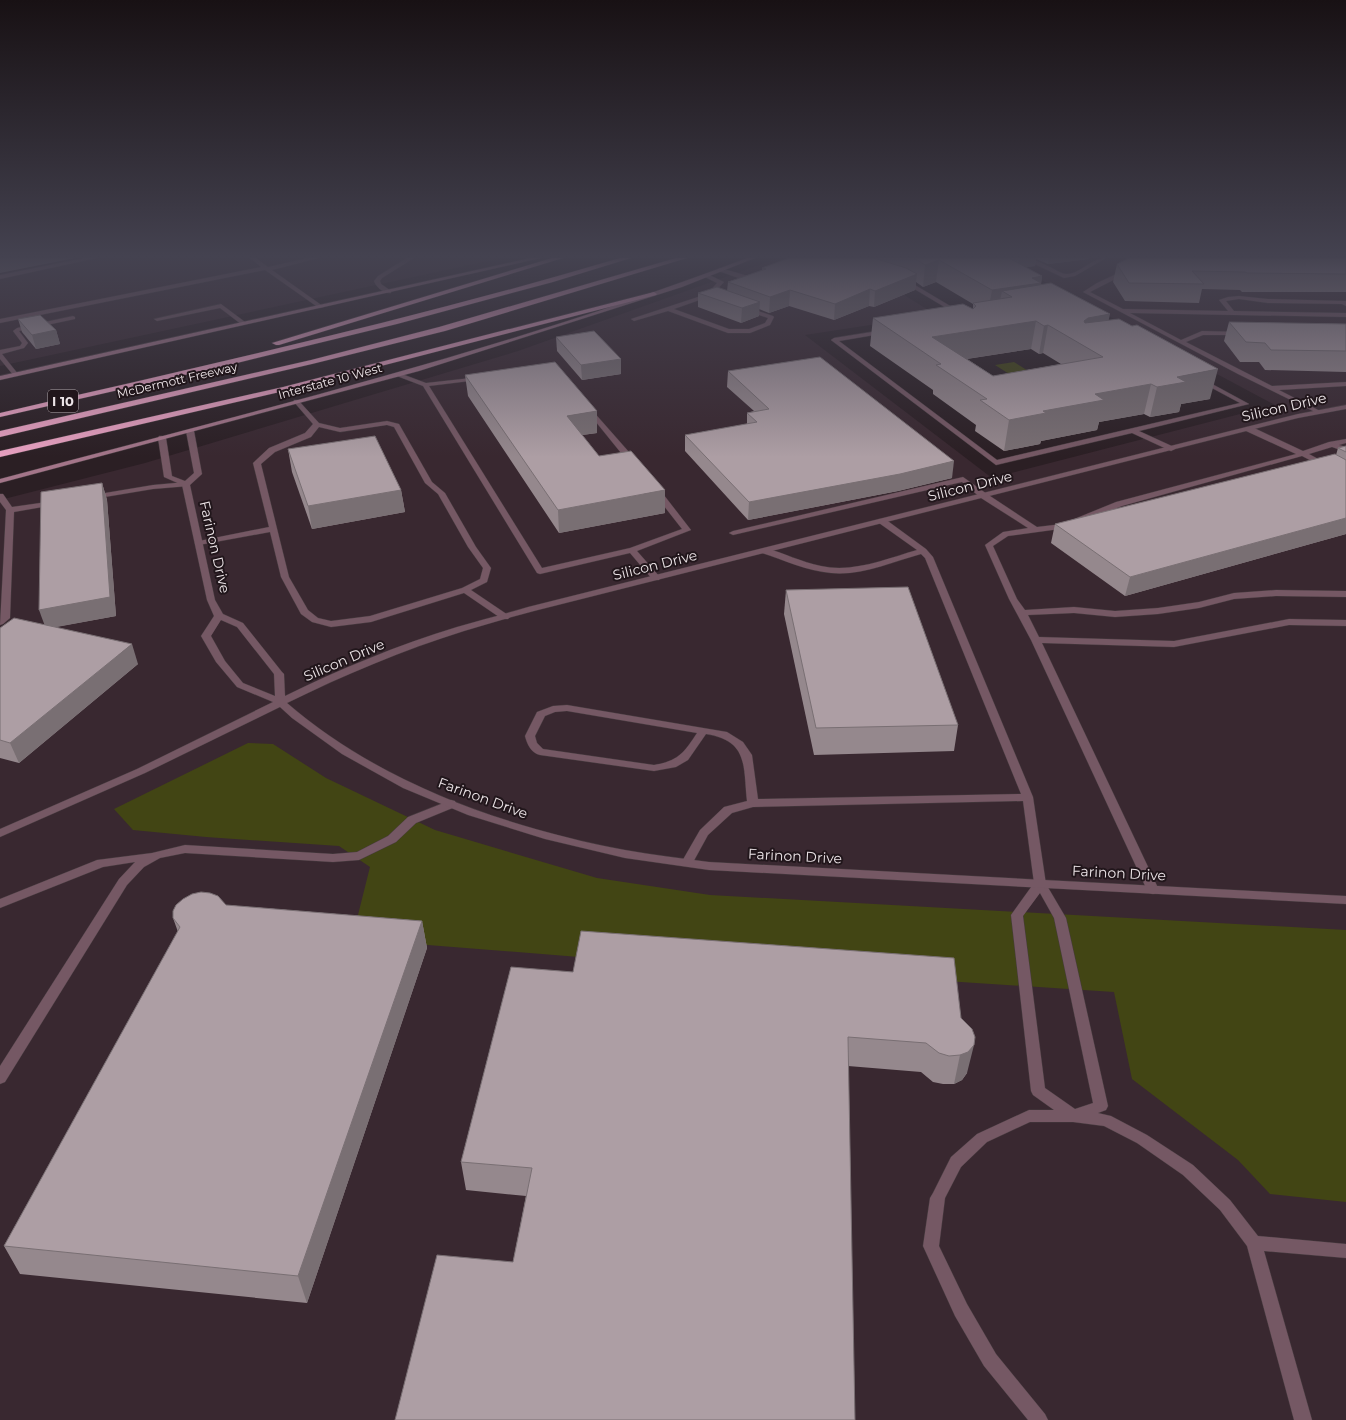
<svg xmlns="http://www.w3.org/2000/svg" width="1346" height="1420" font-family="Montserrat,sans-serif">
	<rect width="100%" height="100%" fill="#2b1f24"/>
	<g fill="#392830">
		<polygon points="0,258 502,258 0,366"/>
		<polygon points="779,258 814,258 876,277 936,315 805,335 992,478 1275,405 1000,258 1346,258 1346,1420 0,1420 0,500 145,463 518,351"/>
	</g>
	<g fill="#424514">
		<polygon points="1014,362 1033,374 1014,377 995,365"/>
		<polygon points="248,743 273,744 326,778 435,830 597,878 710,895 1346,930 1346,1202 1270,1194 1238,1160 1132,1079 1114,992 579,957 352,939 370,867 339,846 206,837 133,830 114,809"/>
	</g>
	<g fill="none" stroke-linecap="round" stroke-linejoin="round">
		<defs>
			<g id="lane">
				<polygon points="85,258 97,258 0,279 0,275"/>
				<polygon points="250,258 256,258 268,267 308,258 319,258 272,270 324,307 319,308 265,270 0,323 0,319 261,267"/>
				<path d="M 407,258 L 414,258 L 382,278 L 380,281 L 381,284 L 391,291 L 391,293 C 384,294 376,287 374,281 L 378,276 Z"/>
				<path d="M 1022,258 C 1034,258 1043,264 1054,269 C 1058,271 1062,274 1066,274 C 1079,275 1091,258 1106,258 L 1075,276 L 1064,278 Z"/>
				<path d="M 720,268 L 748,276 L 757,277 L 758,278 C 748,284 729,274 718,271 L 718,269 Z"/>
				<polygon points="1125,270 1128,272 1127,273 1090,292 1123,309 1228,311 1219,300 1228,297 1239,296 1268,299 1346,301 1346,306 1342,304 1268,303 1239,299 1226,301 1234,311 1346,313 1346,317 1130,313 1181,340 1202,331 1242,332 1242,334 1240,335 1203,335 1186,342 1272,386 1346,382 1346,386 1279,390 1322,412 1317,413 1238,374 1083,292 1097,283"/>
				<polygon points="707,274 724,282 711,296 674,309 729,329 749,329 765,323 768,318 744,310 744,308 746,307 773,316 774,317 770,325 750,333 728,333 668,311 634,321 631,319 707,294 717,283 705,277 704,276"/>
				<polygon points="903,278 962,313 963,314 958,315 901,281 901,279"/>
				<polygon points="221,304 245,322 245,324 241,324 220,308 157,321 154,319"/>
				<polygon points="73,316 75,317 75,319 19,331 28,343 24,348 2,354 18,374 18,376 14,376 0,359 0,350 20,346 22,343 13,331 17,328"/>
				<polygon points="884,330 886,331 886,333 839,341 997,460 1240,403 1199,381 1198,380 1201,378 1249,404 1139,431 1174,447 1175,449 1171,451 1132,433 996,465 831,340 834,338"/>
				<polygon points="399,373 426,383 480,377 481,378 478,380 429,386 542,568 630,548 682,529 653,492 657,490 660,490 691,530 637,551 659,576 660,578 659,580 653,580 630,553 540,574 537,573 423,386 397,376 396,375"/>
				<path d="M 294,400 L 298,400 L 319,423 L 340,428 L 387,421 L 399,424 L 432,482 L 445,493 L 476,547 L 491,568 L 487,582 L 471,590 L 508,615 L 510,617 L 508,619 L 502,619 L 464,593 L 371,622 L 331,627 L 312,622 L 301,614 L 281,577 L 270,532 L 199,545 L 196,545 L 195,543 L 196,541 L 199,541 L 269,527 L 253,463 L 269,448 L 305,433 L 313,424 L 294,402 ZM 387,425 L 394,427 L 425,483 L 438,494 L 468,547 L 483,568 L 480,579 L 462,588 L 370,616 L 331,621 L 318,618 L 308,610 L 289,577 L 261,464 L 275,452 L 311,437 L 319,427 L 340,432 Z"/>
				<polygon points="589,408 591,409 636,460 636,464 630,464 587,411 587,409"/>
				<polygon points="1246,427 1252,427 1303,451 1329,442 1346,439 1346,443 1339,445 1346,447 1346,452 1332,447 1309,454 1346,474 1346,479 1302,456 1122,506 1067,528 1008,536 993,546 1017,599 1025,610 1074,607 1115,611 1158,608 1199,602 1234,593 1276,590 1346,591 1346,597 1276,596 1234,599 1199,608 1158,614 1115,617 1074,613 1028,615 1039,637 1174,641 1289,619 1346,620 1346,626 1289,625 1174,647 1042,643 1159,890 1157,893 1153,894 1149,893 1147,890 1031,640 1009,599 985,545 1003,532 1028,528 981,498 962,482 733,535 729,533 733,531 963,477 987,494 1037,527 1062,524 1116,502 1296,454 1246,431"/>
				<polygon points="186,482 189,482 189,486 153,489 93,499 89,497 93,495 153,485"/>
				<polygon points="0,494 3,494 12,507 54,501 58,503 54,505 14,512 10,618 3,624 0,625 6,510 0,502"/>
				<path d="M 879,519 L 885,519 L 926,549 L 933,557 L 1033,797 L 1046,884 L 1066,918 L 1108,1106 L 1106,1110 L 1098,1113 L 1111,1116 L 1147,1135 L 1193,1165 L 1230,1200 L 1258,1236 L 1346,1244 L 1346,1258 L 1264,1251 L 1312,1420 L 1294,1420 L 1247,1246 L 1220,1210 L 1183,1175 L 1137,1143 L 1104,1126 L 1073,1122 L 1030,1122 L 987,1142 L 961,1167 L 945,1198 L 939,1246 L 967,1304 L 996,1354 L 1045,1414 L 1048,1420 L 1028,1420 L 984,1366 L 955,1316 L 923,1246 L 930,1198 L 933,1193 L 951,1157 L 977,1134 L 1029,1110 L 1054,1110 L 1033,1095 L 1031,1091 L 1011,915 L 1034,883 L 1023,801 L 753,807 L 732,813 L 708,835 L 691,866 L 683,866 L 681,863 L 700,830 L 724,807 L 747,801 C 743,766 749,741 706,734 L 688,760 L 676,767 L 654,771 L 540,755 C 531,753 527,744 525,736 L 537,712 L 553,706 L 567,705 L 727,732 L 743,742 L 752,755 L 758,799 L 1021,794 L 925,558 L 921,554 C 892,562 861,576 831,573 C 807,571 784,560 762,553 L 761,551 L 765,548 C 784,553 801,562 821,566 C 853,573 886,559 917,550 L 879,523 ZM 567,711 L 697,733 C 684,753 678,761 654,765 L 543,749 L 537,743 L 535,736 L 545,716 L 555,712 ZM 1040,893 L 1054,918 L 1093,1103 L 1075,1109 L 1045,1088 L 1023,916 Z"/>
				<polygon points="451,800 455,801 456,804 455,807 416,823 396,842 359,860 333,862 185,853 160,858 144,867 127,885 5,1082 0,1084 0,1066 119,879 135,862 103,867 0,908 0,899 97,860 152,853 185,845 333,854 357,852 388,836 408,817"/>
			</g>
			<path id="street" d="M 1346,405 L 1346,409 L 1298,418 L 534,611 C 511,617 487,624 464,631 C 403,650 344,675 287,703 C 379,783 507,828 625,850 C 653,855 681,858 709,862 L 1346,896 L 1346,904 L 709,870 L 625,858 L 545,839 L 468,815 L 403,788 L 342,754 L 292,718 L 280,707 L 145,773 L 0,837 L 0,829 L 137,769 L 273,702 L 237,687 L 216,662 L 201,636 L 214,616 L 207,600 L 182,485 L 164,477 L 158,438 L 159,436 L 162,436 L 166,438 L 172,476 L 185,481 L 194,473 L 186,431 L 190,429 L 194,431 L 202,474 L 190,485 L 215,600 L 223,614 L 243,623 L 282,672 L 284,674 L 285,696 C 340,669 398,645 457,627 C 481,620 504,614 528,607 L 1298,414 ZM 221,620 L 237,627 L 274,674 L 275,696 L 243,683 L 225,661 L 211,636 Z"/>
			<g id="secondary">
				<polygon points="530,258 541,258 0,380 0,376"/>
				<path d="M 747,258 L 755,258 L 682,287 L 419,371 L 0,483 L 0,479 C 251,412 504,351 747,258 Z"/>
			</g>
			<g id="highway">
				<polygon points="552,258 563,258 279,345 276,345 272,343"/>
				<path d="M 620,258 L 631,258 L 553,282 L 397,324 L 237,363 L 0,417 L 0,413 C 208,365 415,319 620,258 Z"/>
				<polygon points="676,258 687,258 445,331 312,364 0,437 0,431 311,360 439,327"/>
				<polygon points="654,292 657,294 656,295 284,391 0,457 0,451 283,387"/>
			</g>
		</defs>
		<use href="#lane" stroke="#463b3f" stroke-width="1"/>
		<use href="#street" stroke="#463b3f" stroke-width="1"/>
		<use href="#secondary" stroke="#463b3f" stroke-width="1"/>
		<use href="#highway" stroke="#463b3f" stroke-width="1"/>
		<use href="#lane" fill="#755864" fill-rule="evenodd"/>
		<use href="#street" fill="#755864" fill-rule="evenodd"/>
		<use href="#secondary" fill="#a37589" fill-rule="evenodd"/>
		<use href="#highway" fill="#e7a0c0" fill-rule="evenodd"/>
	</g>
	<g fill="#95888d" fill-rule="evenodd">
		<path d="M 789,258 L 1089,258 L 1089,259 L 1048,264 L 1036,259 L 1035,266 L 1025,267 L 1042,276 L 1041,285 L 1109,320 L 1210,399 L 1181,404 L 1179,412 L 1150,417 L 1144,414 L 1099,422 L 1097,430 L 1041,441 L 1040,444 L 1004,451 L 975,431 L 976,425 L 933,394 L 933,390 L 870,346 L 873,318 L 973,309 L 973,304 L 936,282 L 923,287 L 916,282 L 915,290 L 874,307 L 869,306 L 834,320 L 789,306 L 769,313 L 759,309 L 759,316 L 741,323 L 698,307 L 698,293 L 727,291 L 728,282 L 762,270 L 762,268 ZM 1031,349 L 1039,354 L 1043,353 L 1061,364 L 993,376 L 967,359 Z"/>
		<polygon points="1346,258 1346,292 1242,292 1240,290 1202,289 1199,303 1125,301 1113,282 1117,264"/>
		<polygon points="18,319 56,330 60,344 36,349 22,332"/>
		<polygon points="1229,322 1346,324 1346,372 1265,370 1259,362 1240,362 1224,341"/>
		<polygon points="556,337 621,359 621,374 582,380 557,351"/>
		<polygon points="728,371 952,478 898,491 748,520 685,451 685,435 747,424 747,413 754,411 727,387"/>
		<polygon points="465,375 597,433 582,435 599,456 665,513 559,533 468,396"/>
		<polygon points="1346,446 1346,534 1125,596 1051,543 1055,524 1336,455 1338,448"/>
		<polygon points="288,449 401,490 405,512 312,529 292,472"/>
		<polygon points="102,483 107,500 116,616 55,627 138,664 19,763 0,758 0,628 45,625"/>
		<polygon points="786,590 958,725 954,751 814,755 784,614"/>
		<polygon points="226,905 422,921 427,948 307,1303 20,1274 4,1246 178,932 173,918"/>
		<polygon points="511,967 961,1018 967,1073 962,1080 954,1084 943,1084 933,1082 921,1072 848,1066 513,1262 526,1196 466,1190 461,1162"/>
	</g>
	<g fill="#796f73">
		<polygon points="0,258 75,258 0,273"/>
		<polygon points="1019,258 1036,258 1035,266 1017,268"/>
		<polygon points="1049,258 1089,258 1089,259 1048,264"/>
		<polygon points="939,260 936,282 923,287 925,265"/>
		<polygon points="917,274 915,290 874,307 875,291"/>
		<polygon points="1042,276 1037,305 1012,297 1002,291 998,311 988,312 992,290 1032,278"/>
		<polygon points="870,289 869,306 834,320 835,304"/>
		<polygon points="790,290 789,306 769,313 770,297"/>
		<polygon points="760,302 759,316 741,323 742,308"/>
		<polygon points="1110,314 1104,342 1083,346 1084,321 1088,318"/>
		<polygon points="1036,321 1031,349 940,363 932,337"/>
		<polygon points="1048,325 1043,353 1039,354 1044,326"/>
		<polygon points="56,330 60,344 36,349 32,335"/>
		<polygon points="621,359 621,374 582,380 581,365"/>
		<polygon points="1218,369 1210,399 1181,404 1179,412 1150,417 1157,387 1177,377"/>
		<polygon points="1151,384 1144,414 1099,422 1097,430 1041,441 1040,444 1004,451 1009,420 1043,411 1095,394"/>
		<polygon points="597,411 597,433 568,437 567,416"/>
		<polygon points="954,461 952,478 898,491 748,520 749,502"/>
		<polygon points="102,483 107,500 116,616 46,629 39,610"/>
		<polygon points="401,490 405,512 312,529 308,506"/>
		<polygon points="665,490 665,513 559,533 558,510"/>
		<polygon points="1346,518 1346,534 1125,596 1130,577"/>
		<polygon points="132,644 138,664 19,763 10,743"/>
		<polygon points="422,921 427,948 307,1303 298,1276"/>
		<polygon points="974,1045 967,1073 962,1080 954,1084 960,1055"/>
	</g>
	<g fill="#ad9ea4" stroke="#796f73" fill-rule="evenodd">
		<polygon points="789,258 874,258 906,268 917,274 875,291 870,289 835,304 790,290 770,297 728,282 766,269 762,268"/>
		<polygon points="914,258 1009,258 1042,276 1032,278 1041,283 992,290 939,260 925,265"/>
		<polygon points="1129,258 1346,258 1346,274 1247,273 1245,272 1192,271 1204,284 1129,283 1117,264"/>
		<path d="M 1051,283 L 1110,314 L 1088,318 L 1084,321 L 1085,323 L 1119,319 L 1132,326 L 1137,325 L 1218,369 L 1177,377 L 1186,382 L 1157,387 L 1151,384 L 1095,394 L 1104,400 L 1043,411 L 1046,413 L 1009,420 L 980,400 L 987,399 L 936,365 L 941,364 L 873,318 L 963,304 L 973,309 L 976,306 L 973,303 L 1012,297 L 1002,291 ZM 1036,321 L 1044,326 L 1048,325 L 1103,357 L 993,376 L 932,337 Z"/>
		<polygon points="717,287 760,302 742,308 698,293"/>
		<polygon points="40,315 56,330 32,335 18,319"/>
		<polygon points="1229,322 1346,324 1346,351 1271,350 1265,343 1246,342"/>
		<polygon points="594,331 621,359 581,365 556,337"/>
		<polygon points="820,357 954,461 900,474 749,502 685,435 757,422 747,413 769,409 728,371"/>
		<polygon points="555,362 597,411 567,416 599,456 631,451 665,490 558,510 465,375"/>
		<polygon points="375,436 401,490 308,506 288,449"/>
		<polygon points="1346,446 1346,452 1338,448"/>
		<polygon points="1335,454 1346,460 1346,518 1130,577 1055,524"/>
		<polygon points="102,483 110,597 39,610 41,492"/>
		<polygon points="908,587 958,725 816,728 786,590"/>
		<polygon points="14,618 132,644 10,743 0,740 0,628"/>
		<polygon points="201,892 210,893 218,896 226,905 422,921 298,1276 4,1246 180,927 173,918 173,911 176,905 183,899 192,894"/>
		<polygon points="581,931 954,958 961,1018 972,1029 975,1037 974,1045 968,1052 960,1055 949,1056 939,1053 926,1043 848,1037 855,1420 395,1420 437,1255 513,1262 532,1168 461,1162 511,967 573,972"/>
	</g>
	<linearGradient id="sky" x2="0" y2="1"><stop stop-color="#181114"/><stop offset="0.56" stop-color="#444250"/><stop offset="1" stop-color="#444250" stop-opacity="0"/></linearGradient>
	<rect width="1346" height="457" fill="url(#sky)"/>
	<g text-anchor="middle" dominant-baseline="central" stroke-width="4" stroke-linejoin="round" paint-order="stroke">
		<g font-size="12" fill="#ece4e7" stroke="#21161b">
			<text transform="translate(177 380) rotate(-13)">McDermott Freeway</text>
			<text transform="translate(330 381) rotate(-15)">Interstate 10 West</text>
		</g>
		<rect fill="#21161b" stroke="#afa6aa" stroke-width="1" x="48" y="390" width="30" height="22" rx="3"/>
		<g font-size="13" font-weight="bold" fill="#ece4e7">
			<text x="63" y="401">I 10</text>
		</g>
		<g font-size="14" fill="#ece4e7" stroke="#21161b">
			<text transform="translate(1284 407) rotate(-13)">Silicon Drive</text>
			<text transform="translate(970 486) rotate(-14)">Silicon Drive</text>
			<text transform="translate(215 547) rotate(77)">Farinon Drive</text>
			<text transform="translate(655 565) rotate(-14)">Silicon Drive</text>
			<text transform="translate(344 660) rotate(-23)">Silicon Drive</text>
			<text transform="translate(483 798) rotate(20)">Farinon Drive</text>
			<text transform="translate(795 856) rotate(3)">Farinon Drive</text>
			<text transform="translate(1119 873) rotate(3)">Farinon Drive</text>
		</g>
	</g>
</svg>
